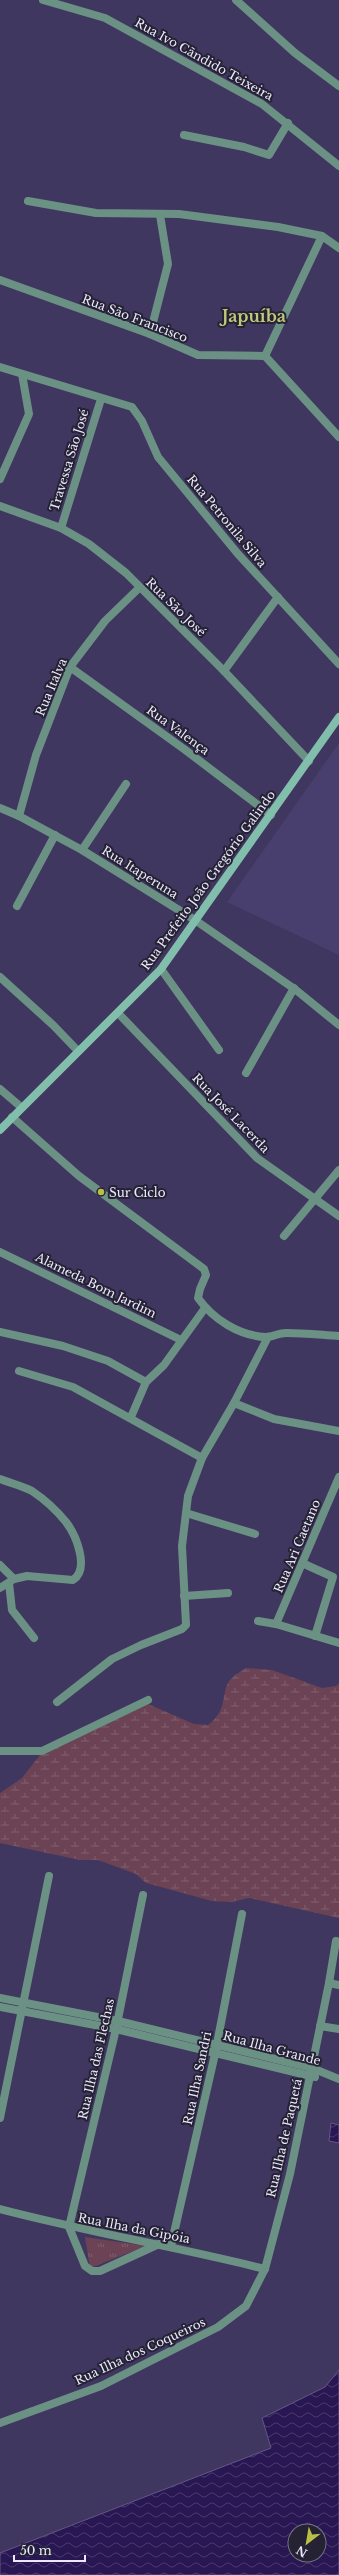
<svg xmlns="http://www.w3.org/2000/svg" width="339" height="2575" font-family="'Libre Baskerville',serif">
	<defs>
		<pattern id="wetland-marsh" width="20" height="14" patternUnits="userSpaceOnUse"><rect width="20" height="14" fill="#6b4354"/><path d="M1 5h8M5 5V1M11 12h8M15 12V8" fill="none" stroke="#805e6e"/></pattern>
		<pattern id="park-tufts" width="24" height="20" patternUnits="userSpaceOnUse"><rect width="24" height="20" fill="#6b4354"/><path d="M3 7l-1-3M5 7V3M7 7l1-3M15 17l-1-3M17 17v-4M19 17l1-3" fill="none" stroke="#805e6e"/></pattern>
		<pattern id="water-waves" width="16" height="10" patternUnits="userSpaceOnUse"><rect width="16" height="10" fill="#291753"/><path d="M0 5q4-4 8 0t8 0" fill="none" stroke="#48396d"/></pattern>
	</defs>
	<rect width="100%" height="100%" fill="#3f375f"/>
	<polygon fill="#493f6e" points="339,743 339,955 227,902"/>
	<path fill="url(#wetland-marsh)" d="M 246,1668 L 272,1670 L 322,1688 L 336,1686 L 339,1683 L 339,1918 L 249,1898 L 232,1902 L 212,1901 L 146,1883 L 136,1874 L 98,1860 L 80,1860 L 0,1843 L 0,1793 L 22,1778 L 40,1755 L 148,1704 L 194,1724 L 208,1725 C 231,1708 218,1690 233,1677 C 237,1673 242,1671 246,1668 Z"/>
	<polygon fill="url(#park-tufts)" points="85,2237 146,2246 90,2268"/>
	<g fill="url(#water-waves)" stroke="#645686" fill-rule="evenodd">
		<polygon points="331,2123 339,2125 339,2143 329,2141"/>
		<path d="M 339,2370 L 339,2575 L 0,2575 L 0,2553 L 271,2448 L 262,2418 L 325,2387 ZM 295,2531 L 319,2531 L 319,2555 L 295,2555 Z"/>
	</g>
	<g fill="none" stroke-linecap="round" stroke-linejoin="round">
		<g stroke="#6b9184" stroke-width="8">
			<polyline points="43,0 105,18 262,104 339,166"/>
			<polyline points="236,0 295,53 339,86"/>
			<polyline points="184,135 244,147 269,155 288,123"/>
			<polyline points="28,201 96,213 179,214 278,227 322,236 339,248"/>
			<polyline points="0,280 150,334 198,355 265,356"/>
			<polyline points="150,334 168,264 160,215"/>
			<polyline points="265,356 322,236"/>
			<polyline points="265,356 339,437"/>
			<polyline points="0,367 132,407 142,421 158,457 238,554 339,664"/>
			<polyline points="0,479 29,414 22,374"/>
			<polyline points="0,506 61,528 89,544 126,573 224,671 309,761"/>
			<polyline points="61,528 101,399"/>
			<polyline points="70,667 184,749 271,815"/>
			<polyline points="224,671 278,597"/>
			<polyline points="0,808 19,816 82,850 195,920 296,990 339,1025"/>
			<polyline points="19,816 36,755 70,667 105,621 139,588"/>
			<polyline points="82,850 126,784"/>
			<polyline points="17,906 55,835"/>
			<polyline points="161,969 219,1050"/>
			<polyline points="0,977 53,1025 78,1051"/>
			<polyline points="118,1013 257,1158 339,1216"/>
			<polyline points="246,1073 294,988"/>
			<polyline points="0,1089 21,1107"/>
			<path d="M 12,1117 L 79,1176 L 204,1269 L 206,1275 L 200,1289 L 198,1298 C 213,1319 239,1336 266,1337 C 272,1337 279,1333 286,1333 C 304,1333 322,1335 339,1336"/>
			<polyline points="284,1236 339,1170"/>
			<polyline points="0,1252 181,1340"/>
			<polyline points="0,1332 63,1346 108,1361 146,1382"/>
			<polyline points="19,1371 73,1387 202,1458"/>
			<polyline points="234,1403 274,1419 339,1431"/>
			<polyline points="131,1417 146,1382 164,1365 205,1308"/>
			<path d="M 0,1479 C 10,1483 23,1486 32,1491 C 44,1499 57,1511 66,1522 C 76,1535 90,1569 73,1580 L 27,1576 L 14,1579 L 0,1588"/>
			<polyline points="186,1513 255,1534"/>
			<polyline points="302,1563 333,1577 315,1636"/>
			<polyline points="0,1565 14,1579"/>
			<polyline points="9,1583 12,1610 34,1638"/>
			<polyline points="184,1596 228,1593"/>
			<polyline points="258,1621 276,1624 339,1643"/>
			<polyline points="276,1624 339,1477"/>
			<polyline points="57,1702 112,1659 141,1645 182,1629 186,1625 182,1546 188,1496 202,1458 234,1403 268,1337"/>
			<polyline points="0,1751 42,1751 148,1700"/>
			<polyline points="143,1895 116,2029 69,2227 85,2266 92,2271 100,2271 159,2244"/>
			<polyline points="329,1983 339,1985"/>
			<polyline points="0,1998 118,2021 312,2068 339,2079"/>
			<polyline points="0,2007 116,2029 315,2077"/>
			<polyline points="320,2026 339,2029"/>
			<polyline points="0,2118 49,1876"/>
			<path d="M 0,2209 C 88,2232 177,2247 265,2269"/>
			<polyline points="171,2246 215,2054 242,1914"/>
			<polyline points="0,2423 101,2386 218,2327 246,2306 265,2269 290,2174 329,1983 336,1941"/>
		</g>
		<polyline stroke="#81beab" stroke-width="8" points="0,1130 161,969 339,717"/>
	</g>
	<circle fill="#bac046" stroke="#252234" stroke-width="1.5" cx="101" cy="1192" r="4"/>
	<g text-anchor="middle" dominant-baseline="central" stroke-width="4" stroke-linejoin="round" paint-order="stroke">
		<g font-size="12" fill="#ece9fe" stroke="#252234">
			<text transform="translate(204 59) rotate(29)">Rua Ivo Cãndido Teixeira</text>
			<text transform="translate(135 318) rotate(21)">Rua São Francisco</text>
			<text transform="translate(69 460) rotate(-73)">Travessa São José</text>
			<text transform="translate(227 521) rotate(50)">Rua Petronila Silva</text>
			<text transform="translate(176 607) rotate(44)">Rua São José</text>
			<text transform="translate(51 687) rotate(-67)">Rua Italva</text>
			<text transform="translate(178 730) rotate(36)">Rua Valença</text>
			<text transform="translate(140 872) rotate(32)">Rua Itaperuna</text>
			<text transform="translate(208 880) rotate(-54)">Rua Prefeito João Gregório Galindo</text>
			<text transform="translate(231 1113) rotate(46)">Rua José Lacerda</text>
			<text transform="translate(96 1285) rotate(26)">Alameda Bom Jardim</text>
			<text transform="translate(297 1546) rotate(-67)">Rua Ari Caetano</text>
			<text transform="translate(272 2048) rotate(15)">Rua Ilha Grande</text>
			<text transform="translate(96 2059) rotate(-77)">Rua Ilha das Flechas</text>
			<text transform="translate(197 2078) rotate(-78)">Rua Ilha Sandri</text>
			<text transform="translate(284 2138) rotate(-77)">Rua Ilha de Paquetá</text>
			<text transform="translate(134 2228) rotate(11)">Rua Ilha da Gipóia</text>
			<text transform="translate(140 2351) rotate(-25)">Rua Ilha dos Coqueiros</text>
		</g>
		<g font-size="12" fill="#ece9fe" stroke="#252234" text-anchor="start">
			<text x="109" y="1192">Sur Ciclo</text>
		</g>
		<g font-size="16" font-weight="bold" fill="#c2c87b" stroke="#252234">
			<text x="254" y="316">Japuíba</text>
		</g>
	</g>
	<g transform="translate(307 2543) rotate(211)"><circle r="19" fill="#252234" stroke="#757285"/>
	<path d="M0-3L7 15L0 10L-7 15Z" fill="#bac046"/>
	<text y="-6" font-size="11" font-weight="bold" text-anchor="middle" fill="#ece9fe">N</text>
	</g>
	<path d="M14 2555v6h71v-6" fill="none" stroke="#ece9fe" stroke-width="2"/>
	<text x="20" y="2555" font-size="12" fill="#ece9fe" stroke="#252234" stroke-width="3" paint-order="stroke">50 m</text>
</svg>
